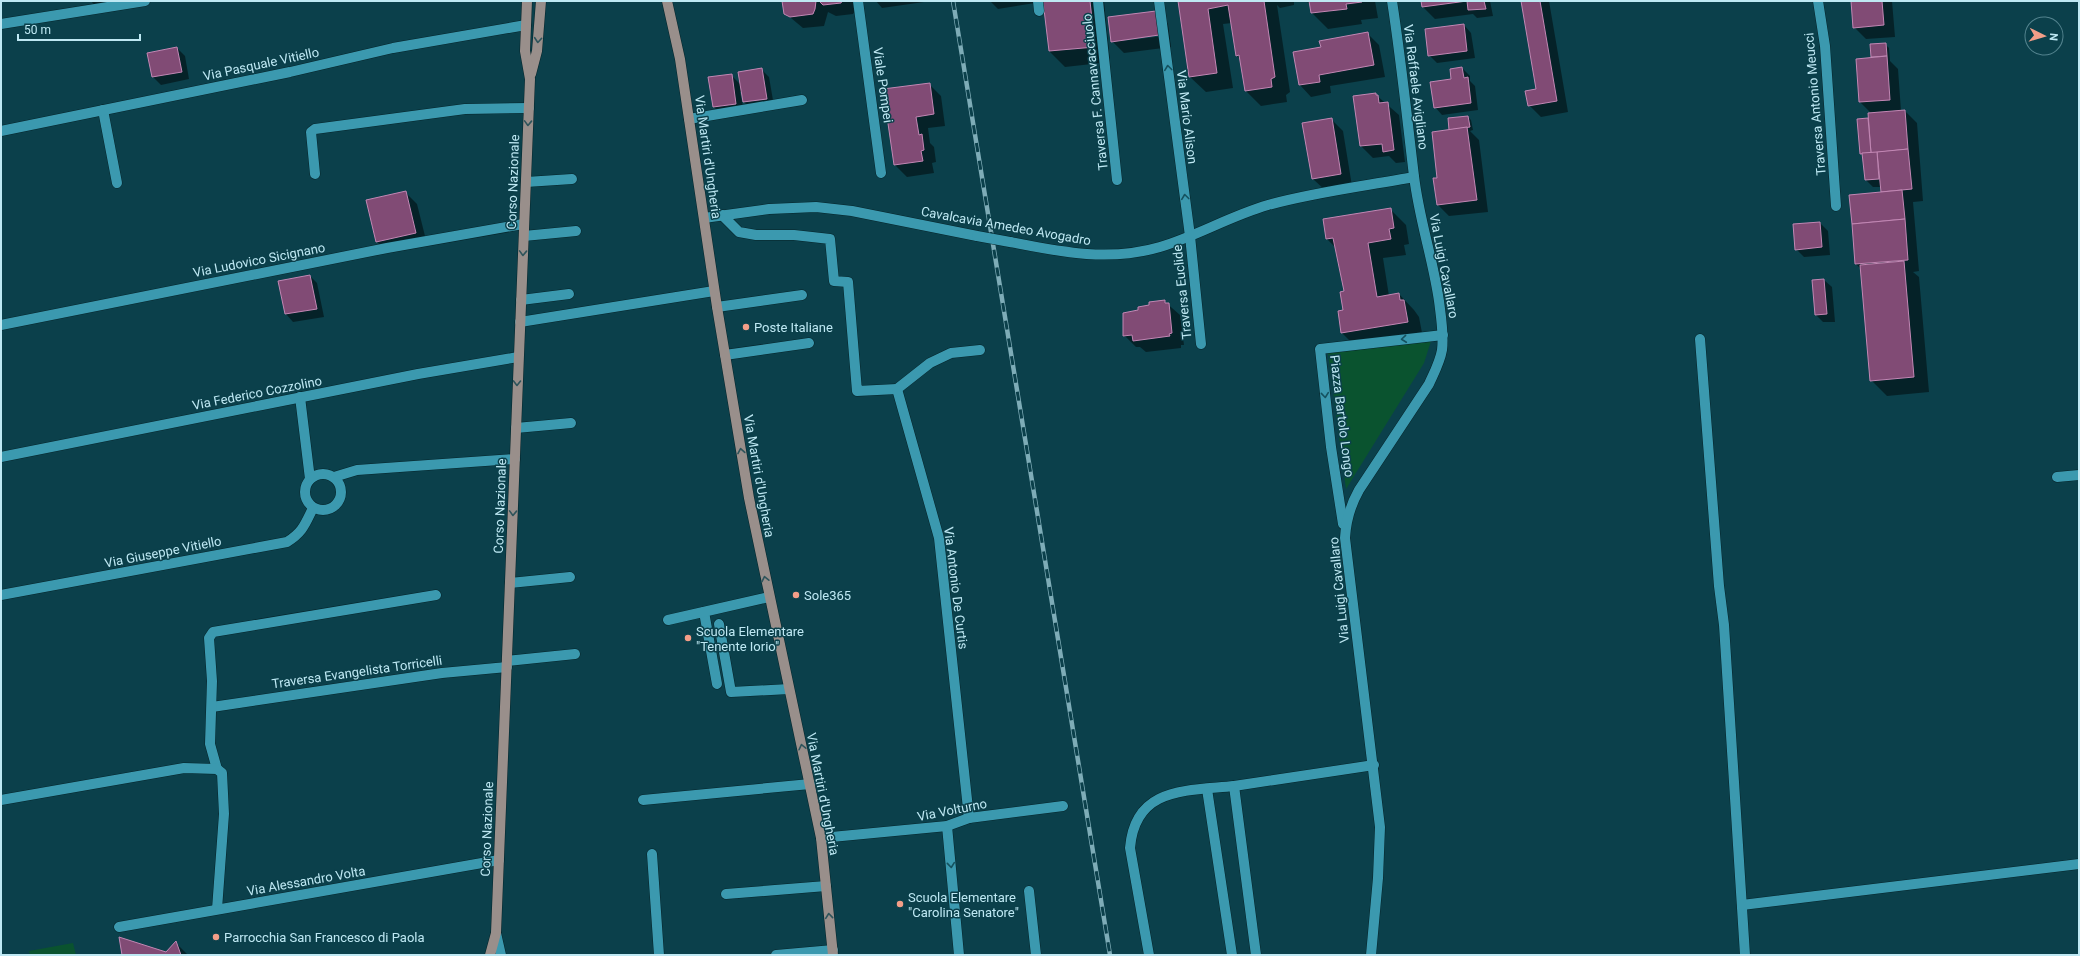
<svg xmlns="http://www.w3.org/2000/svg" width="2080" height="956" font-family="Roboto,sans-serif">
	<rect width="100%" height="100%" fill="#0b404b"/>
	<g fill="#0a532f">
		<polygon points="1431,341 1424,363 1346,489 1328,353"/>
		<polygon points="73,943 76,955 30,955 29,951"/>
	</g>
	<g fill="#0007" fill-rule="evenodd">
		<polygon points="91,1 137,1 99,10"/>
		<polygon points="783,1 854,1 855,11 853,14 836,16 828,12 824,26 803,28 785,13"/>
		<polygon points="876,1 931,1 882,8"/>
		<polygon points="990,1 1035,1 1035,3 998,9"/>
		<polygon points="1044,1 1104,1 1110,62 1065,67 1049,51"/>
		<polygon points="1179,1 1294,1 1294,5 1280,8 1277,5 1290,92 1286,95 1287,102 1261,106 1246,91 1241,60 1236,55 1232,23 1223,24 1233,88 1206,92 1190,77"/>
		<polygon points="1306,1 1375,1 1378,18 1361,20 1362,24 1328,29 1312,13 1311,5"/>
		<polygon points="1422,1 1490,1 1493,16 1477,18 1473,14 1435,19 1423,7"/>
		<polygon points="1522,1 1549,1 1568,112 1541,117 1529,105 1537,90"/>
		<polygon points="1852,1 1892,1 1895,37 1866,39 1854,27"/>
		<path d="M 1156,12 L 1168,24 L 1171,47 L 1124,53 L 1112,41 ZM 1164,34 L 1164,36 L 1121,41 L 1121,39 Z"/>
		<polygon points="1464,25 1471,33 1475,58 1437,63 1429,55"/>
		<polygon points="1367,33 1379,45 1385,77 1330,86 1331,93 1311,97 1300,85 1322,48"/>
		<polygon points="1885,44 1889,48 1890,61 1898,69 1901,111 1905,111 1917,123 1923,201 1913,202 1919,271 1913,272 1919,277 1929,392 1887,396 1871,380 1861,269 1856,264 1850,196 1882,193 1881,187 1873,187 1866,180 1868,119 1870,121 1872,114 1860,102 1874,58 1872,57"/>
		<polygon points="177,48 185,56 189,79 161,85 153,77"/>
		<polygon points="1462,68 1470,76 1470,81 1475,86 1478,110 1442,115 1435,107"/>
		<polygon points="762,70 769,77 774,106 752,110 744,102 742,92 740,92 744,111 721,115 714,107 709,78 731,75 741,85"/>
		<polygon points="929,84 941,96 945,126 928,128 930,143 934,147 936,162 932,163 934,173 907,177 895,165"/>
		<polygon points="1375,94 1399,115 1405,162 1396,163 1389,156 1373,158 1361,146 1355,96"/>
		<polygon points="1468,117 1471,120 1473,130 1470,131 1479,140 1488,212 1449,216 1438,205 1439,178 1452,130"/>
		<polygon points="1331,119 1343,131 1352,186 1325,190 1313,179"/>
		<polygon points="405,192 417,204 427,244 389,253 377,242"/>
		<polygon points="1390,209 1406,225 1409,244 1404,245 1406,255 1383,258 1389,296 1399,294 1414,310 1419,317 1423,338 1358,349 1342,333 1339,312 1344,311 1345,292 1336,248 1327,239 1324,220"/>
		<polygon points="1820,223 1828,231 1830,255 1804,257 1796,249"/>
		<polygon points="310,276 317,283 324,317 293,322 286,314"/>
		<polygon points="1824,280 1832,287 1835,322 1823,322 1816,315"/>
		<polygon points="1164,301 1180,315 1184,345 1181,345 1181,348 1146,352 1140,347 1136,347 1124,335 1139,311"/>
		<polygon points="176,943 188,955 124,955 166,954"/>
	</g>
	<g fill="#814b75" stroke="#c287b4">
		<polygon points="782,1 816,1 815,9 813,14 790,17 784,14"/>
		<polygon points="819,1 842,1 841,3 823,5"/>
		<polygon points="1043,1 1090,1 1095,47 1049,51"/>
		<polygon points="1178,1 1264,1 1275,77 1271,79 1272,87 1245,91 1239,55 1236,56 1228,5 1208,9 1217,73 1189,77"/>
		<polygon points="1309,1 1362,1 1362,2 1346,4 1347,9 1311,13"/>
		<polygon points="1421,1 1467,1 1422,7"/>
		<polygon points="1467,1 1484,1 1486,9 1468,10"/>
		<polygon points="1521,1 1540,1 1557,101 1528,106 1525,91 1536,89"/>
		<polygon points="1851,1 1882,1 1884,25 1853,28"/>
		<polygon points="1156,11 1159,35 1111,42 1108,17"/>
		<polygon points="1464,24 1467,51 1428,56 1425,29"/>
		<polygon points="1368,32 1374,65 1319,75 1320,82 1299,85 1293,52 1321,47 1319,41"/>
		<polygon points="1886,43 1887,56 1871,57 1870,44"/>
		<polygon points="177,47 182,72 152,77 147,53"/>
		<polygon points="1887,56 1890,100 1859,102 1856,59"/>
		<polygon points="1462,67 1464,78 1468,77 1471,103 1434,108 1430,82 1451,79 1450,69"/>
		<polygon points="762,68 767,99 743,102 738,72"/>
		<polygon points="732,74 736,104 713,107 708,77"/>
		<polygon points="930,83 934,114 916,117 919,135 922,134 924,150 921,151 923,161 894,165 883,89"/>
		<polygon points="1376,93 1376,95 1378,95 1379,103 1388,102 1394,150 1383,152 1382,144 1360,146 1353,96"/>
		<polygon points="1905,110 1908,149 1871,153 1868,113"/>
		<polygon points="1468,116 1470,127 1449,130 1448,118"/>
		<polygon points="1332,118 1341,174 1312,179 1302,123"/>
		<polygon points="1868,118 1871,153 1860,154 1857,119"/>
		<polygon points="1467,127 1477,200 1437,205 1433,178 1437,178 1432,132"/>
		<polygon points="1908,149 1912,189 1881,192 1877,152"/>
		<polygon points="1877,152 1879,179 1865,180 1862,153"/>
		<polygon points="1902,190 1905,219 1852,224 1849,195"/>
		<polygon points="406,191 416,233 376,242 366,200"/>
		<polygon points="1391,208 1394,228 1389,229 1391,239 1368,243 1377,297 1399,293 1400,300 1404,300 1408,322 1341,333 1338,311 1343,310 1340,292 1344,291 1333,238 1326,239 1323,219"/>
		<polygon points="1905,219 1908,260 1855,264 1852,224"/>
		<polygon points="1820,222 1822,247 1795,250 1793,224"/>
		<polygon points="1904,261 1914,377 1870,381 1860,265"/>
		<polygon points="310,275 317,309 285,314 278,281"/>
		<polygon points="1824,279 1827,314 1815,315 1812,280"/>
		<polygon points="1165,300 1165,303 1169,303 1172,333 1169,334 1170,336 1133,341 1132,335 1123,336 1123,313 1138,310 1138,307 1149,305 1149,302"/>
		<polygon points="119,937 166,952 176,941 181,955 122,955"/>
	</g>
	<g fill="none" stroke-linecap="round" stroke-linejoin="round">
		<defs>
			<g id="minor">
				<polyline points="858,1 881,173"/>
				<polyline points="1038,1 1039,11"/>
				<polyline points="1098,1 1117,180"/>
				<polyline points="1159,1 1190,236 1201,344"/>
				<polyline points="1818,1 1825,46 1836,206"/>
				<polyline points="1,24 145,1"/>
				<polyline points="103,110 117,183"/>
				<polyline points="689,119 802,100"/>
				<polyline points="1,131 290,72 393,48 526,25"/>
				<polyline points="315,174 311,132 315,129 465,109 529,108"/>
				<polyline points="526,182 572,179"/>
				<polyline points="722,215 739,232 756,235 794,235 830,239 834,281 848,282 857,391 897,389"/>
				<polyline points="704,218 769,209 816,207 852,211 977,236"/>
				<polyline points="524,236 576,231"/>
				<path d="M 1010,242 C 1061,252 1109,262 1160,247 C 1197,236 1230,216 1268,205 C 1315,192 1365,186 1414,177"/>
				<polyline points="521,300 569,294"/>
				<polyline points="717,307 802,295"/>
				<polyline points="520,322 714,291"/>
				<polyline points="1,325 387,248 523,224"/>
				<polyline points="1700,339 1719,586 1724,625 1745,955"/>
				<polyline points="725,355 809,343"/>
				<polyline points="300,397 310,479"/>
				<polyline points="516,428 571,423"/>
				<polyline points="1,457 418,374 518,357"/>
				<circle cx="323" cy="492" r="18"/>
				<polyline points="334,477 357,470 515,459"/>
				<polyline points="2057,477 2079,475"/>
				<polyline points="1343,524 1331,447 1320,349 1443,335"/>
				<polyline points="510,583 570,577"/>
				<path d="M 1,595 L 287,542 C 303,532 305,524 313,508"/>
				<polyline points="704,612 717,684"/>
				<polyline points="668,620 769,597"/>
				<polyline points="719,624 731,692 789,689"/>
				<polyline points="507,661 575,654"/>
				<polyline points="212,707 442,673 507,667"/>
				<polyline points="217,769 210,744 212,681 209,638 213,632 436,595"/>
				<polyline points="1207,789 1232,955"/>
				<polyline points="1,800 184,768 217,769 222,773 224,814 217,909"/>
				<polyline points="643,800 810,784"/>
				<polyline points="969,818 939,538 897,389 930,363 951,353 980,350"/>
				<polyline points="947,826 959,955"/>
				<polyline points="821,838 947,826 969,818 1063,806"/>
				<polyline points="652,854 659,955"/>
				<polyline points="1029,891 1036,955"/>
				<polyline points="726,894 826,886"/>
				<polyline points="1742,905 2079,864"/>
				<polyline points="119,927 499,860"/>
				<polyline points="496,933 501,955"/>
				<polyline points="776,955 833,950"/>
				<path d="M 1149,955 L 1130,848 C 1135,787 1185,791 1234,786"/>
				<polyline points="1256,955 1234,786 1374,765"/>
				<path d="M 1371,955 L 1378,878 L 1380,827 L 1345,538 C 1346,520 1350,506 1359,490 L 1429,384 C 1434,373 1440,362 1442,350 C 1444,334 1441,317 1439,301 C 1433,259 1419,219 1414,176 C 1407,118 1401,59 1392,1"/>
			</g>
			<g id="major">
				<polyline points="667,1 680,59 717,307 749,498 821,838 833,955"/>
				<polyline points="531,74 537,51 541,1"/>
				<polyline points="490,955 496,933 530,79 525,51 527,1"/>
			</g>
		</defs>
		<use href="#minor" stroke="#06252b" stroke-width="11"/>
		<use href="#major" stroke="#06252b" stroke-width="11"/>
		<use href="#minor" stroke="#3b99af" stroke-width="10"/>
		<use href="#major" stroke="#998f8b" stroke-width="10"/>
		<defs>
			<polyline id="rail" points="953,1 1110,955"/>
		</defs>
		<use href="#rail" stroke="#7eacb7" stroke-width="4.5"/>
		<use href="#rail" stroke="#0b404b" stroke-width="3" stroke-dasharray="9" stroke-linecap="butt"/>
		<defs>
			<polyline id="minor-bridge" points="977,236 1010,242"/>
		</defs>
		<use href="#minor-bridge" stroke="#06252b" stroke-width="11" stroke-linecap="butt"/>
		<use href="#minor-bridge" stroke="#3b99af" stroke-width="10"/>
	</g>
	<defs><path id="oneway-chevron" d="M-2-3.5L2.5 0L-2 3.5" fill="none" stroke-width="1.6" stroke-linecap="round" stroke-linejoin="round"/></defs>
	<g stroke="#2e545b">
		<use href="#oneway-chevron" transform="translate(538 40) rotate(95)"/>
		<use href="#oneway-chevron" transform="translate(528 123) rotate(92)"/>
		<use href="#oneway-chevron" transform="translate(523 253) rotate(92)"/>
		<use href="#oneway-chevron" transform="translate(517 383) rotate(91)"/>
		<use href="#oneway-chevron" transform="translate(741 451) rotate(-100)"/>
		<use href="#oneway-chevron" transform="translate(513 513) rotate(92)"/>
		<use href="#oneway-chevron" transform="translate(765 579) rotate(-102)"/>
		<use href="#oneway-chevron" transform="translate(802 747) rotate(-103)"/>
		<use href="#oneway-chevron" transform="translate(829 916) rotate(-96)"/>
	</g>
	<g stroke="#15525f">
		<use href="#oneway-chevron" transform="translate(1168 68) rotate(-97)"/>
		<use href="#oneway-chevron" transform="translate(1185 197) rotate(-97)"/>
		<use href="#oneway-chevron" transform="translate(1404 339) rotate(174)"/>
		<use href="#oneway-chevron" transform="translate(1325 395) rotate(84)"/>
		<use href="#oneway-chevron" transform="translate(951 865) rotate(84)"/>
	</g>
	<g fill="#f49e88" stroke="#0b404b" stroke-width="1.5">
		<circle cx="746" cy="327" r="4"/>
		<circle cx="796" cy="595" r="4"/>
		<circle cx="688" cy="638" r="4"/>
		<circle cx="900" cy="904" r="4"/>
		<circle cx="216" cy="937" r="4"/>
	</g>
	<g text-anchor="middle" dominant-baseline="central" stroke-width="3" stroke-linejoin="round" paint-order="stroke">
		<g font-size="13" fill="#bee8f3" stroke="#0b404b">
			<text transform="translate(261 64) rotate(-12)">Via Pasquale Vitiello</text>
			<text transform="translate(883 85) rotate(82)">Viale Pompei</text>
			<text transform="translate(1416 87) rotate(83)">Via Raffaele Avigliano</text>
			<text transform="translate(1095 92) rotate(-96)">Traversa F. Cannavacciuolo</text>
			<text transform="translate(1815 104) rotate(-95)">Traversa Antonio Meucci</text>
			<text transform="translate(1187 117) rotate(83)">Via Mario Alison</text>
			<text transform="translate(708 157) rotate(82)">Via Martiri d'Ungheria</text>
			<text transform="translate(513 182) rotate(-88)">Corso Nazionale</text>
			<text transform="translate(1006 226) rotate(10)">Cavalcavia Amedeo Avogadro</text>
			<text transform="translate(259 260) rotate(-11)">Via Ludovico Sicignano</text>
			<text transform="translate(1444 266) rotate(79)">Via Luigi Cavallaro</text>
			<text transform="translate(1182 292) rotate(-96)">Traversa Euclide</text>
			<text transform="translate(257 393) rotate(-11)">Via Federico Cozzolino</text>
			<text transform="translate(1342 416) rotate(83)">Piazza Bartolo Longo</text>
			<text transform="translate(759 476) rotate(80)">Via Martiri d'Ungheria</text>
			<text transform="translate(500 506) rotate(-88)">Corso Nazionale</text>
			<text transform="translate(163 552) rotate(-11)">Via Giuseppe Vitiello</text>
			<text transform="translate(956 588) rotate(83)">Via Antonio De Curtis</text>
			<text transform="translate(1339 590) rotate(-96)">Via Luigi Cavallaro</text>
			<text transform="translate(357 672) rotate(-8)">Traversa Evangelista Torricelli</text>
			<text transform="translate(823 794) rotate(79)">Via Martiri d'Ungheria</text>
			<text transform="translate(952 810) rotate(-11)">Via Volturno</text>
			<text transform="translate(487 829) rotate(-88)">Corso Nazionale</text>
			<text transform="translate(306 881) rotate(-10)">Via Alessandro Volta</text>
		</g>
		<g font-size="13" fill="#bee8f3" stroke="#0b404b" text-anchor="start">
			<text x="754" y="327">Poste Italiane</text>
			<text x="804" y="595">Sole365</text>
			<text x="696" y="631">Scuola Elementare<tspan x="696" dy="15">"Tenente Iorio"</tspan></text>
			<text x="908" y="897">Scuola Elementare<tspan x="908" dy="15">"Carolina Senatore"</tspan></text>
			<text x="224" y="937">Parrocchia San Francesco di Paola</text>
		</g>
	</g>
	<rect width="2080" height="956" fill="none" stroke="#bee8f3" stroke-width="4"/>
	<g transform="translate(2044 36) rotate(95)"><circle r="19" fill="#0b404b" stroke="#53838e"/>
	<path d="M0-3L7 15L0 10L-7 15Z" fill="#f49e88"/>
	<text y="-6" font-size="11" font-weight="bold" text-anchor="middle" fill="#bee8f3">N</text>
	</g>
	<path d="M18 34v6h122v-6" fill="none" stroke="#bee8f3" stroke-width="2"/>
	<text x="24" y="34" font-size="12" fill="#bee8f3" stroke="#0b404b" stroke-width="3" paint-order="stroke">50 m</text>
</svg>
